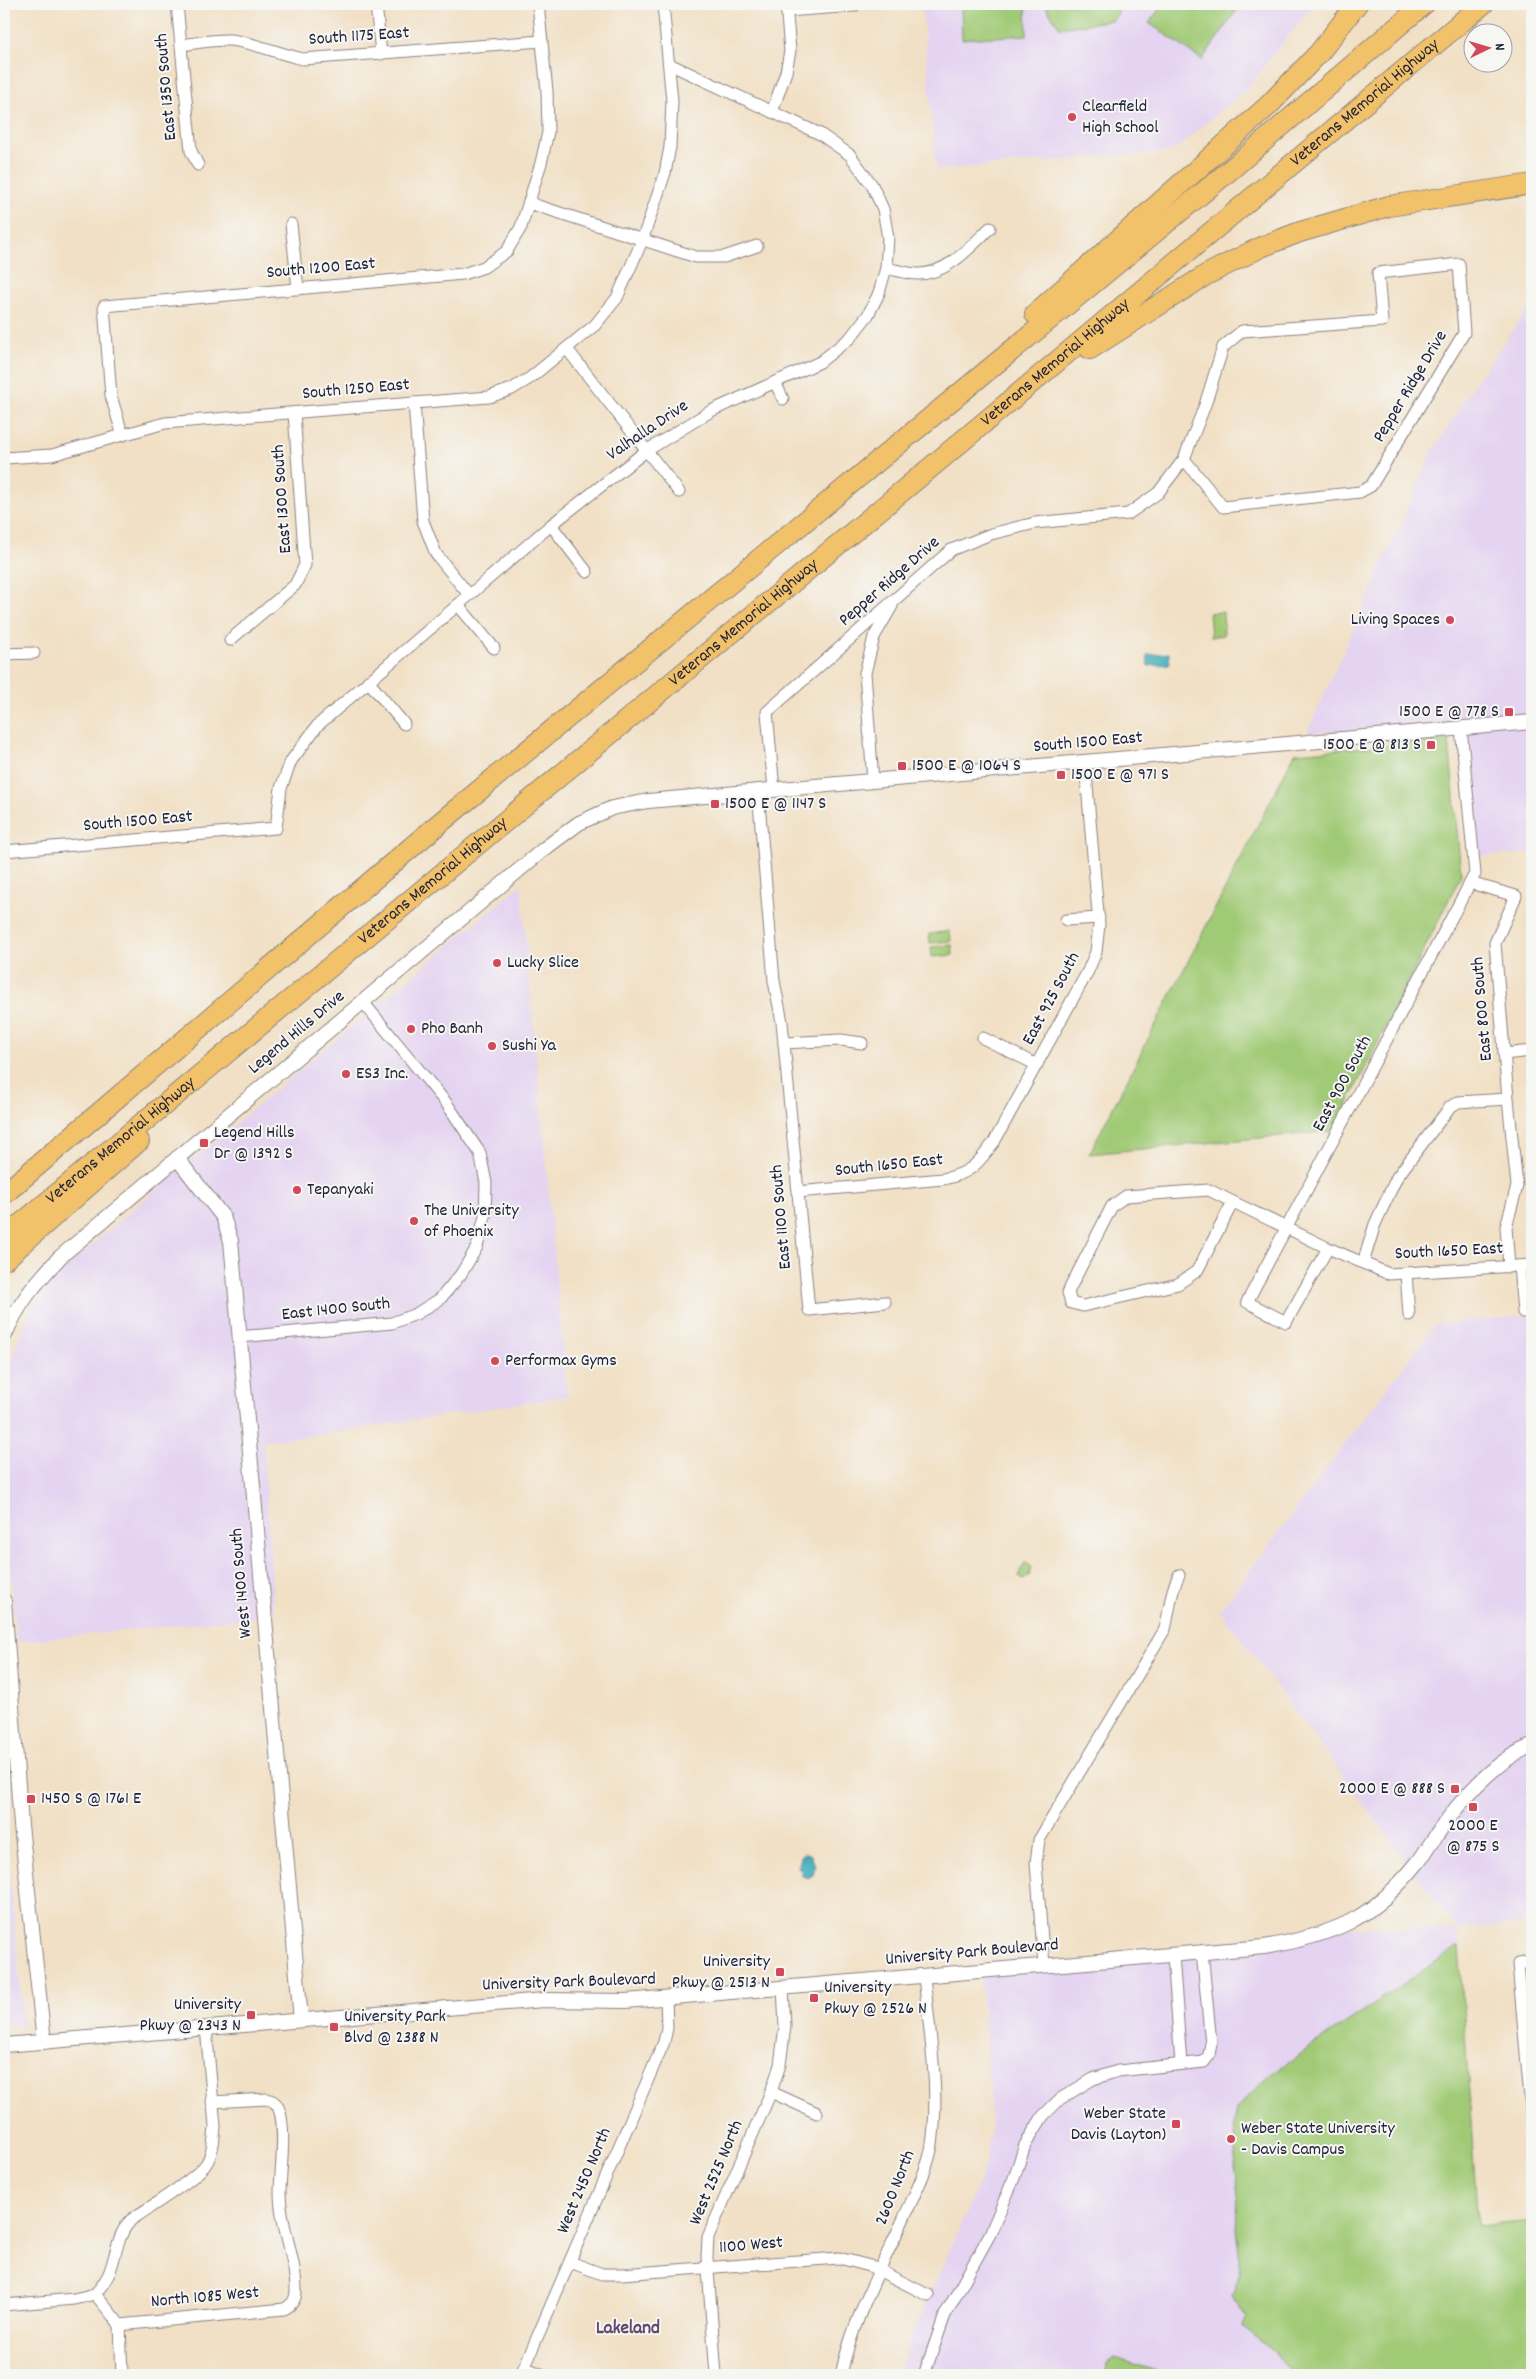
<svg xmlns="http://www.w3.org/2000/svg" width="1536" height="2379" font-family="Dekko,sans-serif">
	<rect width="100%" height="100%" fill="#f6f6f2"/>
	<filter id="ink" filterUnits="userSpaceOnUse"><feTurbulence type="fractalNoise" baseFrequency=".02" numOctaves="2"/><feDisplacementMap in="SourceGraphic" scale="10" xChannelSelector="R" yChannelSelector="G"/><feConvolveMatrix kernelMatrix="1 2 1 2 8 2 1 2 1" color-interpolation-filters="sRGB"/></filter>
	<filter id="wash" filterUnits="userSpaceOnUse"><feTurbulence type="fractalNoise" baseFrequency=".0096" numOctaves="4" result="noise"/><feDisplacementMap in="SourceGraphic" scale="20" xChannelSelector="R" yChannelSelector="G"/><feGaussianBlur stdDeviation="1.12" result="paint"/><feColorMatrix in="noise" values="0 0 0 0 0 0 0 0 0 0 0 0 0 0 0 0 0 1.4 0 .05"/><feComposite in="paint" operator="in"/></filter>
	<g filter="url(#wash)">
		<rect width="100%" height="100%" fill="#f1e0c5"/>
		<g fill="#e4d3f1">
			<polygon points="922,4 1313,4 1251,84 1174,151 936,170"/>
			<polygon points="1530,306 1532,306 1532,853 1477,856 1466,720 1307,733 1432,453 1472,387"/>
			<polygon points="521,885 567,1396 319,1435 263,1441 274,1615 16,1642 4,1490 4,1394 12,1356 32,1306 62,1272 118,1222"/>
			<polygon points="6,1287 15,1298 4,1320 4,1289"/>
			<polygon points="1532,1315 1532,1922 1458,1930 1478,2226 1532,2221 1532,2375 899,2375 912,2333 980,2182 987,2153 991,2126 990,2097 980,1970 1264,1947 1344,1927 1457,1930 1220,1610 1435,1325"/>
			<polygon points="4,1801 23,2024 4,2026"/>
		</g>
		<g fill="#a1ca76" stroke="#627658">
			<polygon points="961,4 1026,4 1027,35 962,39"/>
			<polygon points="1046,4 1123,4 1123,5 1113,20 1060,28 1047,9"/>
			<polygon points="1163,4 1241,4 1202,60 1149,23"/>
			<polygon points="1223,612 1224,635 1211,637 1209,613"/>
			<polygon points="1449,740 1461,875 1334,1131 1089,1154 1295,753"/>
			<polygon points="950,931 951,941 930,943 929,934"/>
			<polygon points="952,945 953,955 932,957 931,947"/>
			<polygon points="1025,1562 1032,1567 1029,1576 1023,1580 1019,1577 1020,1571"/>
			<polygon points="1459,1946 1478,2226 1532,2221 1532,2375 1293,2375 1272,2350 1242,2327 1247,2316 1232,2297 1241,2268 1236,2229 1238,2196 1234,2168 1236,2143 1233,2130 1237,2109 1268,2076"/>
			<polygon points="1115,2358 1169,2375 1106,2375 1107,2363"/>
		</g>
		<g fill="#3eaeb9" stroke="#30687a">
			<polygon points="1169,653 1170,664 1148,666 1147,655"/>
			<polygon points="805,1853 811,1855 815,1865 813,1875 808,1878 802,1876 801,1870 798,1867 800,1856"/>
		</g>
	</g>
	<g filter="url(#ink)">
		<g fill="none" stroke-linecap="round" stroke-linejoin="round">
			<defs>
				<g id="minor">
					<polyline points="177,4 191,151 198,165"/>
					<polyline points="376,4 381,54"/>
					<polyline points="787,11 854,6"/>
					<path d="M 181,45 C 197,43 215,39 231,40 C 256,43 279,54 303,59 L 542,41"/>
					<polyline points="772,112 786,72 790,51 786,4"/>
					<polyline points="529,203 696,257 724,257 757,246"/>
					<polyline points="291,224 298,289"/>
					<path d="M 886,268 C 896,270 908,274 918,274 C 948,274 970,247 990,228"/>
					<polyline points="567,349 679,492"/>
					<polyline points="775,382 783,399"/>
					<polyline points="414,403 423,521 436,554 469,595"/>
					<polyline points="122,433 111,396 104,306 463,274 484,267 507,251 521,227 541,163 548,132 547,91 538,4"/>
					<polyline points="4,458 52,455 165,423 489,397 512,389 530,378 595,325 617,298 642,241 665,173 670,147 672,101 663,4"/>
					<polyline points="551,525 587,572"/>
					<polyline points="458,605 494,648"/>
					<polyline points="230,640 295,585 305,565 294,413"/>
					<polyline points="4,654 34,653"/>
					<polyline points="368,681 404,724"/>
					<polyline points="1461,728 1475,874 1470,883 1516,896 1495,943 1508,1099 1517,1186 1506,1227 1509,1267"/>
					<polyline points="873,781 865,673 874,637 892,606"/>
					<polyline points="774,790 767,712 951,550 991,534 1035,523 1128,514 1158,493 1184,459 1205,405 1223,347 1242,331 1382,321 1378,273 1459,264 1464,333 1371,486 1360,492 1223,507 1184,459"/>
					<polyline points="758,791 774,981 782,1022 809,1310 885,1302"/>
					<polyline points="4,851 276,828 281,788 291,761 318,725 551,525 646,451 711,411 820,362 850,338 868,315 879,293 886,268 888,238 883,209 872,185 850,155 820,134 669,64"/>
					<polyline points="1066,920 1099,918"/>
					<polyline points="983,1038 1037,1065"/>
					<polyline points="784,1043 841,1040 862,1043"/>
					<polyline points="1504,1054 1532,1051"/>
					<polygon points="1209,1190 1233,1202 1197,1271 1178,1284 1083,1306 1071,1303 1068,1292 1112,1206 1126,1196"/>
					<path d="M 797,1192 L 943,1179 C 970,1174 978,1164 994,1142 L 1088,971 L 1096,952 L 1099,925 L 1085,762"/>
					<polyline points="1233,1202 1328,1248 1389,1274 1532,1265"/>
					<polyline points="1328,1248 1286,1322 1247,1302 1470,883"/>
					<polyline points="1363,1263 1375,1224 1397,1177 1450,1107 1458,1102 1508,1099"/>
					<polyline points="1519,1266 1523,1312"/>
					<polyline points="1406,1273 1409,1315"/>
					<polyline points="239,1337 392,1323 416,1314 440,1299 461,1274 477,1247 485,1216 486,1183 480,1153 447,1104 363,1002"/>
					<polyline points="1173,1955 1181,2064"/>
					<polyline points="1532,1962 1518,1964 1532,2120"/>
					<path d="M 1044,1965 L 1036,1863 L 1039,1840 L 1165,1629 C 1170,1610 1170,1592 1179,1575"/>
					<polyline points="771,2092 817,2113"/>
					<polyline points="570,2262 602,2274 622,2274 839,2258 870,2266 928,2295"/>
					<path d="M 95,2294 C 101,2287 107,2280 110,2271 C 117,2252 117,2235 131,2220 C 148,2208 196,2179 206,2164 C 213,2153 214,2139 215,2126 L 206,2028"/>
					<polyline points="95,2294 120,2325 122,2375"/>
					<polyline points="4,2305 74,2299 95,2294"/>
					<path d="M 120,2325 L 284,2309 C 292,2305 296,2300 296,2291 C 296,2257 280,2226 280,2192 C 280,2174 289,2113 274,2102 C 272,2100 269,2100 267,2099 L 212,2102"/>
					<polyline points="524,2367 543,2375"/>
					<polyline points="521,2375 664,2042 667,2028 666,1997"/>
					<polyline points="716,2375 707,2257 708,2237 771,2092 780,2065 785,2026 783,1988"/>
					<path d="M 841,2375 C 852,2321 880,2270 903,2220 C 913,2197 926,2174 931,2150 C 941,2095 929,2031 924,1976"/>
					<polyline points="924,2375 945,2315 990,2234 1014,2178 1025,2145 1043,2116 1060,2099 1093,2079 1118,2071 1204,2062 1209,2055 1211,2043 1202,1952"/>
				</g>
				<g id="tertiary">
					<polyline points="177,1158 223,1217 231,1241 301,2020"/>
					<path d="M 4,1337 C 18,1303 35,1284 60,1257 L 544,849 L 579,823 L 612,808 L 648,801 L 1532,722"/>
					<polyline points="4,1601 21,1825 44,2042"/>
					<path d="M 4,2045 L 544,2000 L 626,2001 L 1264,1947 C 1335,1935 1373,1919 1419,1861 C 1425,1853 1430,1844 1436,1836 C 1457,1804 1495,1759 1532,1746"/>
				</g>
				<g id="motorway">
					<polyline points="1035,314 1268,106 1319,53 1357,4"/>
					<polyline points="1090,349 1206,275 1261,247 1300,232 1389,206 1532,184"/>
					<polyline points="4,1194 441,822 1229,171 1424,4"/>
					<path id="s1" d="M 4,1238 L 930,468 L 1483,4"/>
					<polyline points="4,1260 139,1141"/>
				</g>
			</defs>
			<use href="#minor" stroke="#8a8180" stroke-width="13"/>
			<use href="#tertiary" stroke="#8a8180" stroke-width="16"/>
			<use href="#motorway" stroke="#8a8180" stroke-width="22"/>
			<use href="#minor" stroke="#fff" stroke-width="11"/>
			<use href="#tertiary" stroke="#fff" stroke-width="14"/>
			<use href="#motorway" stroke="#f2c26a" stroke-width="20"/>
		</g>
	</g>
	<g fill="#d1495b" stroke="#f6f6f2" stroke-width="2">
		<circle cx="1072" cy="117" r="5"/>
		<circle cx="1450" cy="620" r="5"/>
		<rect x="1504" y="707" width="10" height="10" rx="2.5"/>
		<rect x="1426" y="740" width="10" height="10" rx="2.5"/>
		<rect x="897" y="761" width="10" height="10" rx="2.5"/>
		<rect x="1056" y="770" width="10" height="10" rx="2.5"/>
		<rect x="710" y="799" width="10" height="10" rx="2.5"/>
		<circle cx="497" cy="963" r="5"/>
		<circle cx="411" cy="1029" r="5"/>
		<circle cx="492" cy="1046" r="5"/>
		<circle cx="346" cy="1074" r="5"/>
		<rect x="199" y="1138" width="10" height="10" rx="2.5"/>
		<circle cx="297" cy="1190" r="5"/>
		<circle cx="414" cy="1221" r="5"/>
		<circle cx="495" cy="1361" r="5"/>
		<rect x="1450" y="1784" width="10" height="10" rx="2.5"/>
		<rect x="26" y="1794" width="10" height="10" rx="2.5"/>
		<rect x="1468" y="1802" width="10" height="10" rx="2.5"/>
		<rect x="775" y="1967" width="10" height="10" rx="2.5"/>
		<rect x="809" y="1993" width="10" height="10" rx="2.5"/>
		<rect x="246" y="2010" width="10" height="10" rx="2.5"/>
		<rect x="329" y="2022" width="10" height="10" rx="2.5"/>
		<rect x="1171" y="2119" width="10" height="10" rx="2.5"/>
		<circle cx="1231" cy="2139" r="5"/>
	</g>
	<g text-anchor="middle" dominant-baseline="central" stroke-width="4" stroke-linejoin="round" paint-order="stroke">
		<g font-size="18" fill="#22223b" stroke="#f6f6f2">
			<text transform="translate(359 37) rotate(-4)">South 1175 East</text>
			<text transform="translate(167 87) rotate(-95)">East 1350 South</text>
			<text stroke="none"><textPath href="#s1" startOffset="1772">Veterans Memorial Highway</textPath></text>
			<text transform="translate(321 269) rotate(-5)">South 1200 East</text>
			<text stroke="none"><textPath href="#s1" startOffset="1368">Veterans Memorial Highway</textPath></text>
			<text transform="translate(1411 387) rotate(-59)">Pepper Ridge Drive</text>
			<text transform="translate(356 390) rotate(-5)">South 1250 East</text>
			<text transform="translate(648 431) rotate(-34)">Valhalla Drive</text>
			<text transform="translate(283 499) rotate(-94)">East 1300 South</text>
			<text transform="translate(890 582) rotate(-41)">Pepper Ridge Drive</text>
			<text stroke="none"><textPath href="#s1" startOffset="962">Veterans Memorial Highway</textPath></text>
			<text transform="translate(1088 743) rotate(-5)">South 1500 East</text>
			<text transform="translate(138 822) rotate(-5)">South 1500 East</text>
			<text stroke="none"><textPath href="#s1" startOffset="558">Veterans Memorial Highway</textPath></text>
			<text transform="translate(1052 999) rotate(-62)">East 925 South</text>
			<text transform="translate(1483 1009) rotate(-95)">East 800 South</text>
			<text transform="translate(297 1033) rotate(-40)">Legend Hills Drive</text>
			<text transform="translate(1343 1084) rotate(-62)">East 900 South</text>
			<text stroke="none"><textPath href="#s1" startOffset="152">Veterans Memorial Highway</textPath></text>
			<text transform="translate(889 1166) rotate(-6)">South 1650 East</text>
			<text transform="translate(782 1217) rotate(-95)">East 1100 South</text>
			<text transform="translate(1449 1252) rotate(-3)">South 1650 East</text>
			<text transform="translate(336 1310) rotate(-6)">East 1400 South</text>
			<text transform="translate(242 1583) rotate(-95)">West 1400 South</text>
			<text transform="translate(972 1953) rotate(-5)">University Park Boulevard</text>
			<text transform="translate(569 1983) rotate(-2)">University Park Boulevard</text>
			<text transform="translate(717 2173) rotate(-67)">West 2525 North</text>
			<text transform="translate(585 2181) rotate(-67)">West 2450 North</text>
			<text transform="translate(896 2188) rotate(-68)">2600 North</text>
			<text transform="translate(751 2246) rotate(-5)">1100 West</text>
			<text transform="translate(205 2298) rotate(-5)">North 1085 West</text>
		</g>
		<g font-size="18" fill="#22223b" stroke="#f6f6f2" text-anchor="start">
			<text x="1082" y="107">Clearfield<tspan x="1082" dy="21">High School</tspan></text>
			<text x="1440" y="620" text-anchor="end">Living Spaces</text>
			<text x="1499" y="712" text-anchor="end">1500 E @ 778 S</text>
			<text x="1421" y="745" text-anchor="end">1500 E @ 813 S</text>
			<text x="912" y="766">1500 E @ 1064 S</text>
			<text x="1071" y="775">1500 E @ 971 S</text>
			<text x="725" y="804">1500 E @ 1147 S</text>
			<text x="507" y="963">Lucky Slice</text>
			<text x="421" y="1029">Pho Banh</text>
			<text x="502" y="1046">Sushi Ya</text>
			<text x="356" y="1074">ES3 Inc.</text>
			<text x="214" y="1133">Legend Hills<tspan x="214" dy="21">Dr @ 1392 S</tspan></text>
			<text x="307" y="1190">Tepanyaki</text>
			<text x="424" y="1211">The University<tspan x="424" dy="21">of Phoenix</tspan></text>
			<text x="505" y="1361">Performax Gyms</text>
			<text x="1445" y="1789" text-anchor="end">2000 E @ 888 S</text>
			<text x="41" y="1799">1450 S @ 1761 E</text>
			<text x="1473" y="1826" text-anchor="middle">2000 E<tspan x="1473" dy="21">@ 875 S</tspan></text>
			<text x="770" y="1962" text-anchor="end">University<tspan x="770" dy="21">Pkwy @ 2513 N</tspan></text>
			<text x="824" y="1988">University<tspan x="824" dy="21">Pkwy @ 2526 N</tspan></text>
			<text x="241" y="2005" text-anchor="end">University<tspan x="241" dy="21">Pkwy @ 2343 N</tspan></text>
			<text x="344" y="2017">University Park<tspan x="344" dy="21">Blvd @ 2388 N</tspan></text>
			<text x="1166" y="2114" text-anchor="end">Weber State<tspan x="1166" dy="21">Davis (Layton)</tspan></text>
			<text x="1241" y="2129">Weber State University<tspan x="1241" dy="21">- Davis Campus</tspan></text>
		</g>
		<g font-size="19" font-weight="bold" fill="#614b70" stroke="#f6f6f2">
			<text x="628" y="2329">Lakeland</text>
		</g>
	</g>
	<rect width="1536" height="2379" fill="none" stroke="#f6f6f2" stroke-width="20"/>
	<g transform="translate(1488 48) rotate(85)"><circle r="24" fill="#f6f6f2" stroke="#a1a1a9"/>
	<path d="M0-4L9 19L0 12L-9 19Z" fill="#d1495b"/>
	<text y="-8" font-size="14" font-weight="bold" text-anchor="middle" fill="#22223b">N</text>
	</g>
</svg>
